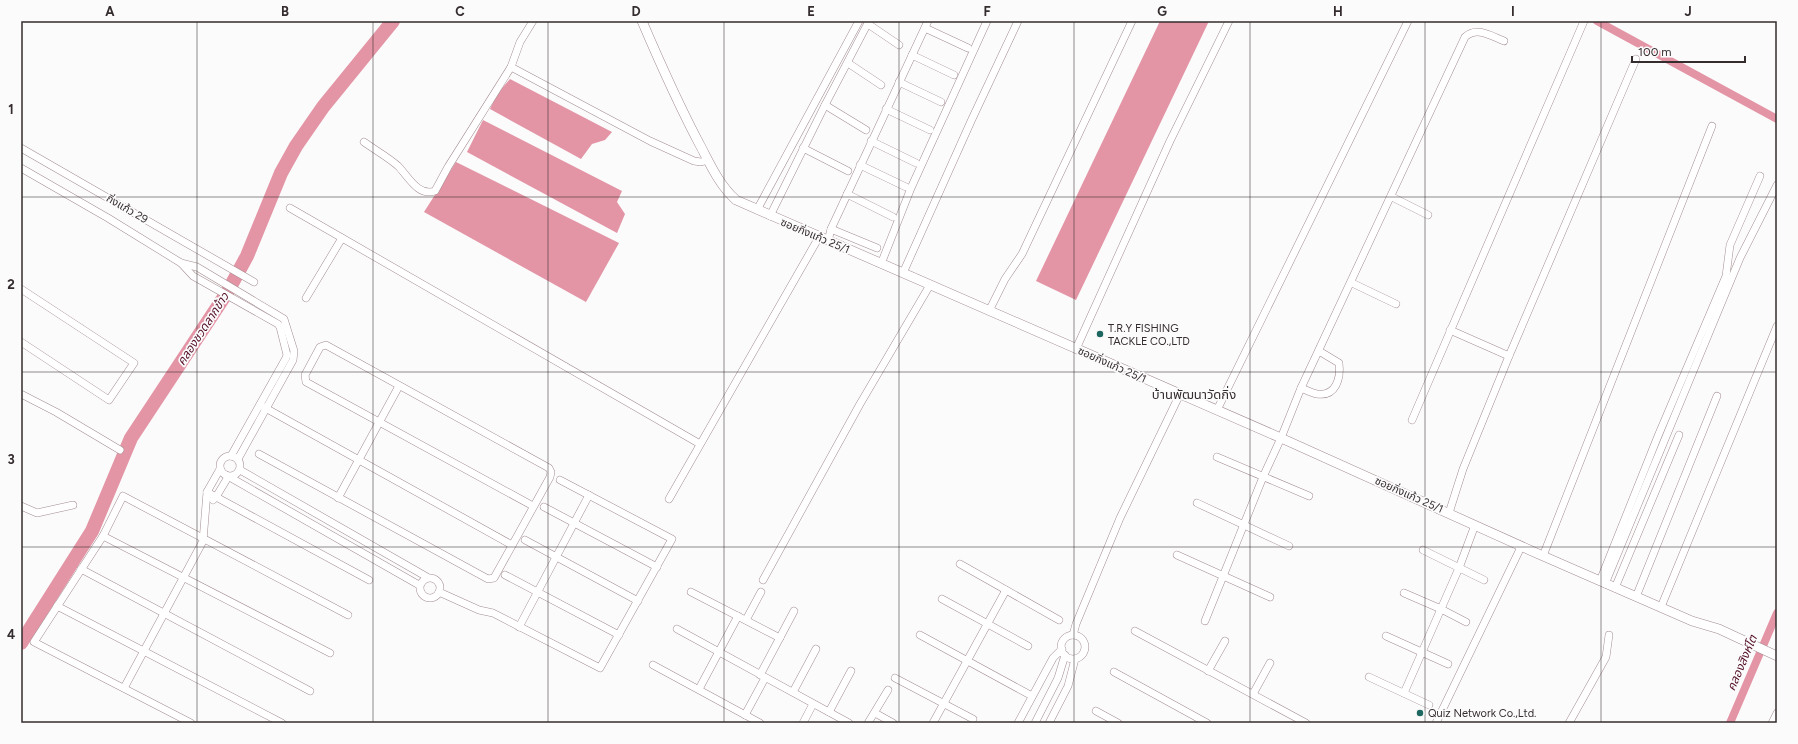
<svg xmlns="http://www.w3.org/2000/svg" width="1798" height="744" font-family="Figtree,'Noto Sans Thai',sans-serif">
	<rect width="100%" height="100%" fill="#fbfbfb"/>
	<g fill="#e394a5">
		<polygon points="1160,21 1209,21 1076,300 1036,281"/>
		<polygon points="510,79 612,132 605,140 592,144 581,159 490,109 497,94"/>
		<polygon points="483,120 622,191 617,202 625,214 617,233 467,152"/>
		<polygon points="456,162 619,243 586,302 424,212"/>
	</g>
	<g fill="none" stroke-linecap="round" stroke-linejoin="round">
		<g stroke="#e394a5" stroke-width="8">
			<polyline points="1597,21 1777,119"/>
			<polyline points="1730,723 1777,613"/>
		</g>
		<polyline stroke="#e394a5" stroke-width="14" points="21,643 92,531 131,438 228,291 247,256 281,173 296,146 323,107 393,21"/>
		<defs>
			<g id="street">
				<polyline points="868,24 899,45"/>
				<polyline points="925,28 968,48"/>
				<polyline points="912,55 954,75"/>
				<polyline points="848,63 881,85"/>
				<polyline points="511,67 650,141 694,161 701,162 708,160"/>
				<polyline points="899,82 941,102"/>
				<polyline points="825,105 866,130"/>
				<polyline points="886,109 930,130"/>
				<polyline points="871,141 916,163"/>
				<path d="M 364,142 C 375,150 388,157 398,166 C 408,176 418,197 435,191 L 448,167 L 511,67 L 520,42 L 533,21"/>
				<polyline points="21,148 254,282"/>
				<polyline points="803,148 848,171"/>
				<polyline points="860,165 906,187"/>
				<polyline points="21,168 108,218 181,263 197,267 284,319 294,351 293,360 238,459"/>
				<polyline points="847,194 893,217"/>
				<polyline points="1392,197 1428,215"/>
				<polyline points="290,208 700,444"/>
				<polyline points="757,210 859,21"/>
				<polyline points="770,216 825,105 869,21"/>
				<polyline points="831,229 877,248"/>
				<polyline points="828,241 831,229 928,21"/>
				<polyline points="181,263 193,276 278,324 280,327 287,355 286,358 231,456"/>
				<polyline points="881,264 911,188 987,21"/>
				<polyline points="903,273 972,119 1018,21"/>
				<polyline points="1352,283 1396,304"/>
				<polyline points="21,289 134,363 109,400 21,342"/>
				<polyline points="306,298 342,238"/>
				<polyline points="989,311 1005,279 1022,254 1132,21"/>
				<polyline points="1450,330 1509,356"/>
				<polyline points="1076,349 1170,141 1229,21"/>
				<path d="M 1301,388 C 1306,390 1312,393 1317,394 C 1336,397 1341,378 1339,363 L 1319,351"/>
				<polyline points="21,394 56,412 120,450"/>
				<polyline points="260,405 512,545"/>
				<polyline points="1217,410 1408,21"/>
				<polyline points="1412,420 1584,21"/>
				<polyline points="259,454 488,579 494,578 550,477 551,472 549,468 326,345 320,347 305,375 306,382 533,506"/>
				<circle cx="230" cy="466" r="10"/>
				<polyline points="1217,457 1309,496"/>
				<polyline points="240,470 427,577"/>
				<polyline points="226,475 419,585"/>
				<polyline points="207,492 369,580"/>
				<polyline points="338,498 399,386"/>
				<polyline points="669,499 819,237"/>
				<polyline points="213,500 216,497 228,477"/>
				<polyline points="1197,503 1289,546"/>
				<polyline points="21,506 37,513 73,505"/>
				<polyline points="544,507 657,567"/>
				<polyline points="1449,513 1463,469 1509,356 1636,59"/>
				<polyline points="103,536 330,653"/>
				<polyline points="525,540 638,601"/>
				<polyline points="1423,550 1484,580"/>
				<polyline points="1177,555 1270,597"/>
				<polyline points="1543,556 1712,126"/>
				<polyline points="960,564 1059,620"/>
				<polyline points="81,569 310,691"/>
				<polyline points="505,575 619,635"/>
				<circle cx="430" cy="588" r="10"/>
				<polyline points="763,580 860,404 930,285"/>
				<polyline points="1600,581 1658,436 1726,276 1730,245 1760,176"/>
				<polyline points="1605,584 1740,258 1777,185"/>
				<polyline points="1615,588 1679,435"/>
				<polyline points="439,592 479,610 493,613 600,668 672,539 560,480"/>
				<polyline points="691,592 780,638"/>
				<polyline points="1404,593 1441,609 1466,622"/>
				<polyline points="1636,597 1717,396"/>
				<polyline points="942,599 1028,646"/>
				<polyline points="57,606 282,723"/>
				<polyline points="1661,607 1777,326"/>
				<polyline points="746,620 761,592"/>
				<path d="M 1205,621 L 1263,477 L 1281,438 L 1301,388 L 1465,37 C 1477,26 1491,36 1504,41"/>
				<polyline points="519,627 589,495"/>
				<polyline points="677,629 849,723"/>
				<polyline points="1135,631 1306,723"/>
				<polyline points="920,635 1032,696"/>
				<polyline points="1073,635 1076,624 1120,518 1180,394"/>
				<circle cx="1073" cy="647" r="12"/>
				<polyline points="1386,636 1448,664"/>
				<polyline points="653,665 760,723"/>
				<polyline points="1208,671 1225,641"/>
				<polyline points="1114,672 1207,723"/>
				<polyline points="760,675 794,611"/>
				<polyline points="1369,677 1429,705"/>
				<polyline points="895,678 973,719"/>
				<polyline points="124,688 203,541 207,492 220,469"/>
				<polyline points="699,689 738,616"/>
				<polyline points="793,692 816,649"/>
				<polyline points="1404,693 1459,568 1475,525"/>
				<polyline points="1253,694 1270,663"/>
				<polyline points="1096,711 1118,723"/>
				<polyline points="829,712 851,671"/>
				<polyline points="875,713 893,723"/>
				<polyline points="745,715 765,678"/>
				<polyline points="191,723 34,642 103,536 123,496 348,615"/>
				<polyline points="803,723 813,704"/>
				<polyline points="868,723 888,690"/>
				<polyline points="933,723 1006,590"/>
				<polyline points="1018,723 1053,658 1062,649"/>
				<polyline points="1035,723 1058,678 1065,655"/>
				<polyline points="1049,723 1068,686 1075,659"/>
				<polyline points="1436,723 1521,547"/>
				<polyline points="1569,723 1606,657 1609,635"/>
				<polyline points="1772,723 1777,713"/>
			</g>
			<path id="secondary" d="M 642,21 C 660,63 679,106 701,147 C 711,166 720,186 736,200 L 1281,438 L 1543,556 L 1692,621 L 1719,629 L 1777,656"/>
		</defs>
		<use href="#street" stroke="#a48d91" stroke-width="8"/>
		<use href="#secondary" stroke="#a48d91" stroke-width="10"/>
		<use href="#street" stroke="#fff" stroke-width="7"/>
		<use href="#secondary" stroke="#fff" stroke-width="9"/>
	</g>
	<path fill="none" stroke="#352c2e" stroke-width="1" stroke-opacity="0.55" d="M 197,21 L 197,723M 373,21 L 373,723M 548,21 L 548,723M 724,21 L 724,723M 899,21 L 899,723M 1074,21 L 1074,723M 1250,21 L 1250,723M 1425,21 L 1425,723M 1601,21 L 1601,723M 21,197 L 1777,197M 21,372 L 1777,372M 21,547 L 1777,547"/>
	<g fill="#1d6760" stroke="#fbfbfb" stroke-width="1.5">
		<circle cx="1100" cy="334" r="4"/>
		<circle cx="1420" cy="713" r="4"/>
	</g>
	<g text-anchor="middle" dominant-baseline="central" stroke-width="3.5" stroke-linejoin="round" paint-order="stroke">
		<g font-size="11" fill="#352c2e" stroke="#fbfbfb">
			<text transform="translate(127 209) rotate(30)">กิ่งแก้ว 29</text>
			<text transform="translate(815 236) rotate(23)">ซอยกิ่งแก้ว 25/1</text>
			<text transform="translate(1112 365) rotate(24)">ซอยกิ่งแก้ว 25/1</text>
			<text transform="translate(1409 495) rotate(24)">ซอยกิ่งแก้ว 25/1</text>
		</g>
		<g font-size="11" fill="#352c2e" stroke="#fbfbfb" text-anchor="start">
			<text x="1108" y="328">T.R.Y FISHING<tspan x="1108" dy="13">TACKLE CO.,LTD</tspan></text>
			<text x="1428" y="713">Quiz Network Co.,Ltd.</text>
		</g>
		<g font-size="12" font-style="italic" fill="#530d26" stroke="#fbfbfb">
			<text transform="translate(203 329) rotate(-57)">คลองชวดลากข้าว</text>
			<text transform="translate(1742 663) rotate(-67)">คลองสิงห์โต</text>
		</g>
		<g font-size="13" fill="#352c2e" stroke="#fbfbfb">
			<text x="1194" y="394">บ้านพัฒนาวัดกิ่ง</text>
		</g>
	</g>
	<rect width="1798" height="744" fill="none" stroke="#fbfbfb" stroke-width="44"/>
	<path d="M1632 56v6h113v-6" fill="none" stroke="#352c2e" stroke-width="2"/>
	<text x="1638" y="56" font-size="12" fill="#352c2e" stroke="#fbfbfb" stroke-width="3" paint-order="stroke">100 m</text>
	<rect x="22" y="22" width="1754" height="700" fill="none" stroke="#352c2e" stroke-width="1.5"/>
	<g font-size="13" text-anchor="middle" font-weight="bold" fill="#352c2e">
		<text x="110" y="16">A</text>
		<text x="285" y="16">B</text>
		<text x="460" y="16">C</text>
		<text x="636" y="16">D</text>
		<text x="811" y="16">E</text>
		<text x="987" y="16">F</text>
		<text x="1162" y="16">G</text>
		<text x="1338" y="16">H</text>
		<text x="1513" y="16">I</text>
		<text x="1688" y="16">J</text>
		<text x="11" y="114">1</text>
		<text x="11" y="289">2</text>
		<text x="11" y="464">3</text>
		<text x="11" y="639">4</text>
	</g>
</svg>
